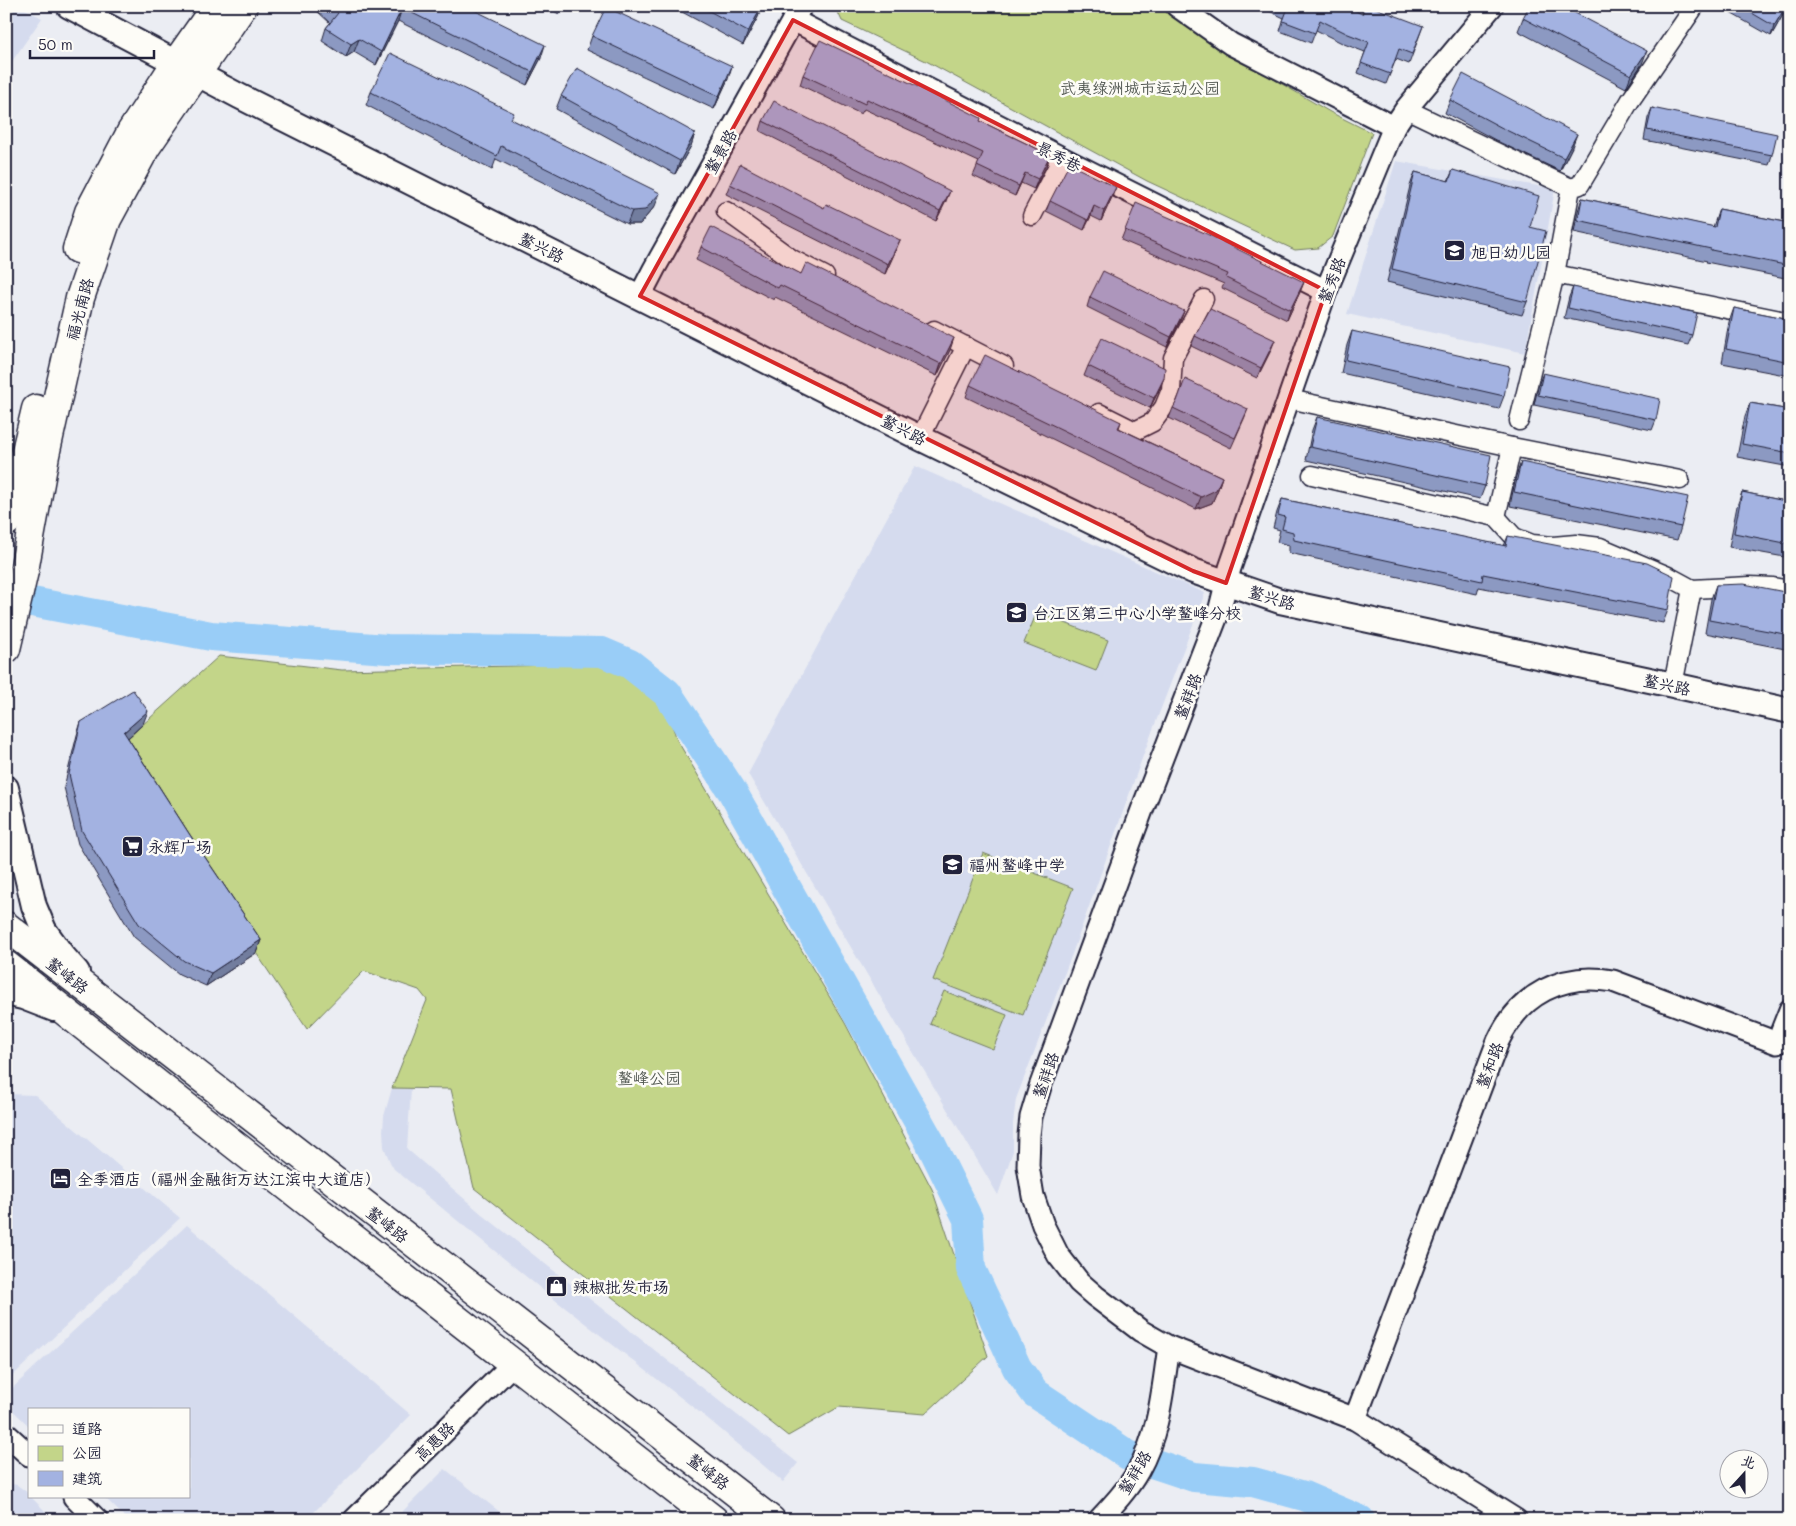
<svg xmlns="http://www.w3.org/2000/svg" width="1796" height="1526" font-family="Mali,'LXGW WenKai TC',sans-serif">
	<rect width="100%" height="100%" fill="#ebedf3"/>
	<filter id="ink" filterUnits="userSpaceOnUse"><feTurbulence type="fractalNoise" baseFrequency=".02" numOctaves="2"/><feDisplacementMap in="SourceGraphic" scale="10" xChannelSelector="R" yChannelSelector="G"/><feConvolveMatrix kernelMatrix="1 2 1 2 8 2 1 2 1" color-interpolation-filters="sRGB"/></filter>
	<g filter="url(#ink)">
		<g fill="#d5dbee">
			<polygon points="6,6 19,6 42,18 6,70"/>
			<polygon points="1396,161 1555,189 1525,353 1347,314"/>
			<polygon points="915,466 1205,593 1144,753 1072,954 1016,1099 1013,1124 1013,1151 998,1195 748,774"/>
			<polygon points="392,1088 411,1089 407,1149 483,1215 798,1463 783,1482 707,1418 550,1296 394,1169 390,1162 384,1147 383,1131 384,1116"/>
			<polygon points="6,1094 35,1095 180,1218 6,1382"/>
			<polygon points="187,1225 411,1415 306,1520 128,1520 104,1497 189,1497 189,1410 29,1410 29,1426 6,1404 6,1394"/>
			<polygon points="445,1469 510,1520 394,1520"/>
			<polygon points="6,1483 17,1485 24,1490 29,1494 29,1497 31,1497 54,1520 6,1520"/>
		</g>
		<g fill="#c3d589" stroke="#727c62">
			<polygon points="835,6 1166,6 1239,59 1330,112 1372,133 1333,236 1318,248 1295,250 1147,181 928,62 842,21"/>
			<polygon points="1037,612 1108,640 1096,671 1024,643"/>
			<path d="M 219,656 L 342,670 L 598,664 C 641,678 664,697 677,740 L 845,1023 L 932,1189 L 988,1356 L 925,1414 L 839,1407 L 788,1436 L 474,1188 L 451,1089 L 392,1088 L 427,1000 L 419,990 L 364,971 L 307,1029 L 186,848 L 120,745 Z"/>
			<polygon points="983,853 1073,888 1023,1015 933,980"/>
			<polygon points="944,991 1007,1015 993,1049 930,1024"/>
		</g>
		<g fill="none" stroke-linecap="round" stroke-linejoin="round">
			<polyline stroke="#99cdf7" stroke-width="30" points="6,597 211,636 387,649 602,652 630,664 667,693 732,791 929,1140 968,1219 971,1269 1017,1368 1035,1393 1128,1455 1194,1477 1253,1482 1304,1496 1360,1520"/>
			<defs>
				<g id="minor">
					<polyline points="1406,109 1571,188"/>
					<polyline points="726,211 792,259 825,276"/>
					<polyline points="1032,216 1062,158"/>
					<polyline points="1555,274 1790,322"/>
					<polyline points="934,330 1004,366"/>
					<polyline points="1289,399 1512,447 1680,480"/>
					<polyline points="1099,413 1135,431 1153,422 1164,407 1171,390 1173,358 1204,299"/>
					<polyline points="1519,421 1555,274 1571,188 1580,185 1630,101 1695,6"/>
					<polyline points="920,438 966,346"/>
					<polyline points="1312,475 1496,517 1514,537 1532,544 1553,546 1576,544 1600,547 1668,576 1692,589 1750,586 1773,587 1790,590"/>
					<polyline points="1496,517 1512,447"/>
					<polyline points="1673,685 1692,589"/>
				</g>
				<g id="tertiary">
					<polyline points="1177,6 1231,44 1394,127"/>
					<polyline points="1492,6 1406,109 1394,127 1326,291 1230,568 1220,608 1142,810 1040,1087 1031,1117 1029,1135 1028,1166 1033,1196 1043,1225 1058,1255 1079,1282 1095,1296 1141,1331 1169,1347 1355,1419 1516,1520"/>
					<polyline points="793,20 1062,158 1326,291"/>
					<polyline points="640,296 654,269 801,6"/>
					<path d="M 1355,1419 L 1498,1041 C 1520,994 1562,972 1613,981 L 1777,1043 L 1790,1010"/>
					<polyline points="6,1434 29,1455"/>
					<polyline points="74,1497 97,1520"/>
					<polyline points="354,1520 514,1363"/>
					<path d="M 1099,1520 C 1113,1505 1128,1489 1138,1471 C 1160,1431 1162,1392 1169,1347"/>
				</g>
				<g id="secondary">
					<polyline points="69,6 239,96 920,438 1193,571 1280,601 1673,685 1790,711"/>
					<polyline points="6,788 34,906 44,930 62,955 77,972"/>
					<polyline points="6,993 23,997 54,1009"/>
				</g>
				<g id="primary">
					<polyline points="77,249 89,212 131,132 176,63 216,6"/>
					<polyline points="6,522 26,451 36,409"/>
					<polyline points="6,649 24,571 45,455 80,298 107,219 146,147 243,6"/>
					<polyline points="6,926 771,1520"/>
					<polyline points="6,965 423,1293 714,1520"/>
				</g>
			</defs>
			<use href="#minor" stroke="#22223b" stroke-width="21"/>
			<use href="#tertiary" stroke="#22223b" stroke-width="25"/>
			<use href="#secondary" stroke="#22223b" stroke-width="28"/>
			<use href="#primary" stroke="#22223b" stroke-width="31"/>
			<use href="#minor" stroke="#fdfcf7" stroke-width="18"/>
			<use href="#tertiary" stroke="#fdfcf7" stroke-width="21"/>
			<use href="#secondary" stroke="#fdfcf7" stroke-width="24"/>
			<use href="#primary" stroke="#fdfcf7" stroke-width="28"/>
		</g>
		<g fill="#8c99c2" stroke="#22223b">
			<polygon points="319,6 466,6 541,58 527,85 398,21 376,65 354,52 346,57 322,41 326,28 330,23 317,11"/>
			<polygon points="545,6 563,6 559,14"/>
			<polygon points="671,6 762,6 758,17 743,45"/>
			<polygon points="1268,6 1346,6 1362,14 1423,26 1409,64 1396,59 1386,84 1358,73 1365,52 1344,44 1316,30 1311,43 1280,31 1284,18 1267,10"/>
			<polygon points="1727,6 1788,6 1771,36 1725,10"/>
			<polygon points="1523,18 1642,64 1626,88 1518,31"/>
			<polygon points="592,36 728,79 714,109 587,50"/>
			<polygon points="803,75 980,121 1050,155 1047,165 1034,189 1021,183 1015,196 973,176 979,162 864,109 861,114 800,85"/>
			<polygon points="371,92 511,119 655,206 640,224 627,224 496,159 492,170 366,105"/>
			<polygon points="561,96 695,133 691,146 675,174 556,109"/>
			<polygon points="1450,100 1572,147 1560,171 1501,143 1445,113"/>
			<polygon points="1652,108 1772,155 1769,165 1644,140 1648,118"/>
			<polygon points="763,121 946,201 936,221 760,131"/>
			<polygon points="1453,170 1530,227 1527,302 1522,315 1387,282 1410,186 1415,172 1448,181"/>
			<polygon points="730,184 896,250 885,274 726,194"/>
			<polygon points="1112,197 1101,221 1091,216 1084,230 1046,211 1050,201"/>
			<polygon points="1582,198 1713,227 1719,209 1790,223 1790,279 1706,262 1707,261 1574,232 1578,211"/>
			<polygon points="1125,230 1304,282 1300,292 1287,320 1222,288 1224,284 1121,240"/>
			<polygon points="701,247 801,274 950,350 937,376 775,297 774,300 696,260"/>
			<polygon points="1573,287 1692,335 1688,345 1564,318 1569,297"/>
			<polygon points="1090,297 1184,311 1180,321 1167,347 1087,307"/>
			<polygon points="1734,308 1790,319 1790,376 1722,363 1729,322"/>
			<polygon points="1352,331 1504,396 1499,409 1341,373 1347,345"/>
			<polygon points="1195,336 1271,350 1257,378 1191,346"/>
			<polygon points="1088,366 1160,388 1150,408 1084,376"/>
			<polygon points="1543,373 1656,420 1652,430 1534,405 1539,383"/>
			<polygon points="970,385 1121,422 1119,428 1222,477 1218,489 1212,503 1196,509 966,397"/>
			<polygon points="1750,403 1790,410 1790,467 1737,457 1745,416"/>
			<polygon points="1173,408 1248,409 1244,419 1231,448 1169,418"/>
			<polygon points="1317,417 1485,486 1480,499 1306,460 1312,430"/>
			<polygon points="1521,462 1681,527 1677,540 1510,506 1516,476"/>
			<polygon points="1742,492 1790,502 1790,558 1729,547 1737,506"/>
			<polygon points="1282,499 1504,546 1508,536 1668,610 1663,623 1479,587 1477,594 1289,553 1289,545 1277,542 1280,530 1273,528 1277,512"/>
			<polygon points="1716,585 1790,593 1790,650 1705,633 1711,599"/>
			<polygon points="81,722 143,724 128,738 190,835 261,940 256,953 206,986 179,974 134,937 78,844 64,787 77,735"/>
		</g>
		<g fill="#727d9e" stroke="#22223b">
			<polygon points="762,6 758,17 743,45 748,32"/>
			<polygon points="1786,6 1788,6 1771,36 1774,26"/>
			<polygon points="402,8 398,21 376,65 381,52"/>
			<polygon points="359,39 354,52 346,57 351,44"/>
			<polygon points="545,45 541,58 527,85 532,72"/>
			<polygon points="1647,51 1642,64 1626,88 1631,75"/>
			<polygon points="732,66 728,79 714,109 719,96"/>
			<polygon points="695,133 691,146 675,174 680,161"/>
			<polygon points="1577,134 1572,147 1560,171 1564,158"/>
			<polygon points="1050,155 1047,165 1034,189 1038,179"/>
			<polygon points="1025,173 1021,183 1015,196 1019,186"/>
			<polygon points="1116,187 1112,197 1101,221 1104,211"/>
			<polygon points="950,191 946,201 936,221 940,211"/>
			<polygon points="660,193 655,206 640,224 627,224 632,211"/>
			<polygon points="1094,206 1091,216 1084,230 1088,220"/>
			<polygon points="900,240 896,250 885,274 888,264"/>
			<polygon points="1304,282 1300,292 1287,320 1290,310"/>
			<polygon points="1184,311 1180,321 1167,347 1171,337"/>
			<polygon points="954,338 950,350 937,376 941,364"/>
			<polygon points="1275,340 1271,350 1257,378 1261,368"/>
			<polygon points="1164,378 1160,388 1150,408 1154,398"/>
			<polygon points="1222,477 1218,489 1212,503 1196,509 1201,497"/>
			<polygon points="148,711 143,724 120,745 124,732"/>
			<polygon points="261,940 256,953 206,986 211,973"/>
		</g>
		<g fill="#a3b2e1" stroke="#22223b">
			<polygon points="331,6 466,6 545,45 532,72 402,8 381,52 359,39 351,44 326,28 338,13"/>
			<polygon points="700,6 762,6 748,32"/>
			<polygon points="1283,6 1346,6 1362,14 1365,6 1370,6 1423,26 1412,54 1399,49 1390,74 1361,63 1369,42 1348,34 1320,20 1315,33 1283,21 1288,8"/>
			<polygon points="1529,6 1562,6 1647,51 1631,75 1523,18"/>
			<polygon points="1740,6 1786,6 1774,26"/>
			<polygon points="606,7 732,66 719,96 592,36"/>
			<polygon points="820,40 931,93 981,118 980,121 1050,155 1038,179 1025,173 1019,186 977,166 983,153 867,99 865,104 803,75"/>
			<polygon points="390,53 514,113 511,119 660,193 645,210 632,211 501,146 497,156 371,92"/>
			<polygon points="577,68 695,133 680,161 561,96"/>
			<polygon points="1463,74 1577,134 1564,158 1506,130 1450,100"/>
			<polygon points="774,101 950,191 940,211 763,121"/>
			<polygon points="1652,108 1777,134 1772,155 1647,130"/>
			<polygon points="740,164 824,208 826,204 900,240 888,264 730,184"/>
			<polygon points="1069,164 1116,187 1104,211 1094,206 1088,220 1050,201"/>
			<polygon points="1453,170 1539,196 1530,227 1546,231 1527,302 1392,269 1415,172 1449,181"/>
			<polygon points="1582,198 1715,227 1719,209 1790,223 1790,266 1711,250 1711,249 1578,220"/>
			<polygon points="1136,203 1207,234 1304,282 1290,310 1226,278 1228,274 1125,230"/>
			<polygon points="711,227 801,274 806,263 954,338 941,364 780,285 778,288 701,247"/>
			<polygon points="1103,271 1184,311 1171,337 1090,297"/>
			<polygon points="1573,287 1697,313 1692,335 1568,308"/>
			<polygon points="1734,308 1790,319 1790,362 1726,349"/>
			<polygon points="1210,309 1275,340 1261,368 1195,336"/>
			<polygon points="1352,331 1510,367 1504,396 1346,360"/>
			<polygon points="1102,338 1165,368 1164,378 1154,398 1088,366"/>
			<polygon points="985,355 1121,422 1118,428 1222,477 1216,490 1201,497 970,385"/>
			<polygon points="1543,373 1660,399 1656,420 1538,395"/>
			<polygon points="1185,379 1248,409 1235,438 1173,408 1177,401"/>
			<polygon points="1750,403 1790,410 1790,453 1742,444"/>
			<polygon points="1317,417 1491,455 1485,486 1310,447"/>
			<polygon points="1521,462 1688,497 1681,527 1514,492"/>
			<polygon points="1742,492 1790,502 1790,544 1734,533"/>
			<polygon points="1282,499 1506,546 1508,536 1647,563 1674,576 1668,610 1483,574 1482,581 1294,540 1293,532 1282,529 1285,517 1278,515"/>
			<polygon points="1744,584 1790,593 1790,635 1709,620 1716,585"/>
			<polygon points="133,690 148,711 124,732 190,835 261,940 211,973 184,961 139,924 82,831 69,774 81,722"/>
		</g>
	</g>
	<path fill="#d62828" fill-opacity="0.2" stroke="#d62828" stroke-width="4" stroke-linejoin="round" d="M 793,20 L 1326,291 L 1226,583 L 1193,571 L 640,296 Z"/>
	<defs>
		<symbol id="school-square" viewBox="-11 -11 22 22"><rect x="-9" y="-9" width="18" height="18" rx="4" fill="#22223b" stroke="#fdfcf7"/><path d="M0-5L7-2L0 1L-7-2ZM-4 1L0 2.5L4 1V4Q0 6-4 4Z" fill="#fff"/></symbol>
		<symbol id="supermarket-square" viewBox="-11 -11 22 22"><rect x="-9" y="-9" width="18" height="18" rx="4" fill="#22223b" stroke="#fdfcf7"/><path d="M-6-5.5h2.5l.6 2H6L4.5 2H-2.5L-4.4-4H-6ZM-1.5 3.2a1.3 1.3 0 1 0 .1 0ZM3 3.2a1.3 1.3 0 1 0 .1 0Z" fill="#fff"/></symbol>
		<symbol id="hotel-square" viewBox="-11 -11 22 22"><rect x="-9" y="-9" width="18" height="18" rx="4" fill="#22223b" stroke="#fdfcf7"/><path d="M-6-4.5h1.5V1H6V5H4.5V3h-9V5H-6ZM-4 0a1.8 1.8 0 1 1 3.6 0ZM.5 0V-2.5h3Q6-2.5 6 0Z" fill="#fff"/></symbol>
		<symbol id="shop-square" viewBox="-11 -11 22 22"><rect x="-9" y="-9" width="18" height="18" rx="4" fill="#22223b" stroke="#fdfcf7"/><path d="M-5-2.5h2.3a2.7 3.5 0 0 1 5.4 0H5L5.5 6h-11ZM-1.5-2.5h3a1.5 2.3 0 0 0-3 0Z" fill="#fff"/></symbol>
	</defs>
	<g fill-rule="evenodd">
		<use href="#school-square" x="1442" y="238" width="25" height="25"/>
		<use href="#school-square" x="1004" y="600" width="25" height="25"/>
		<use href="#supermarket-square" x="120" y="834" width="25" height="25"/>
		<use href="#school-square" x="940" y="852" width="25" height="25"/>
		<use href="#hotel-square" x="48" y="1166" width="25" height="25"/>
		<use href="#shop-square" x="544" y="1274" width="25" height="25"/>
	</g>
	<g text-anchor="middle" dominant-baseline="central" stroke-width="5" stroke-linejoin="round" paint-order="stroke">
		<g font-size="16" fill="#525852" stroke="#fdfcf7">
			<text x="1140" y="87">武夷绿洲城市运动公园</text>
			<text x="649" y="1077">鳌峰公园</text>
		</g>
		<g font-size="16" fill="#22223b" stroke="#fdfcf7">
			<text transform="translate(720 151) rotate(-61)">鳌景路</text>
			<text transform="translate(1059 156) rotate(27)">景秀巷</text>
			<text transform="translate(542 247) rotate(26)">鳌兴路</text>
			<text transform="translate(1331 280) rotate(-69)">鳌秀路</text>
			<text transform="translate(79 309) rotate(-75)">福光南路</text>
			<text transform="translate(904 429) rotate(27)">鳌兴路</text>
			<text transform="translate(1272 597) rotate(17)">鳌兴路</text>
			<text transform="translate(1667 684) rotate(12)">鳌兴路</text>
			<text transform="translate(1187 696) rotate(-69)">鳌祥路</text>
			<text transform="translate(68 975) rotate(38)">鳌峰路</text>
			<text transform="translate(1489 1065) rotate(-69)">鳌和路</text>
			<text transform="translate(1045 1075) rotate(-71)">鳌祥路</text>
			<text transform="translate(388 1224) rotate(38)">鳌峰路</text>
			<text transform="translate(434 1441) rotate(-44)">高惠路</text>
			<text transform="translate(709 1471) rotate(38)">鳌峰路</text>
			<text transform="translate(1134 1472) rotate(-59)">鳌祥路</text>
		</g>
		<g font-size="16" fill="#22223b" stroke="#fdfcf7" text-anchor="start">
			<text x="1471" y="251">旭日幼儿园</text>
			<text x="1033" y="612">台江区第三中心小学鳌峰分校</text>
			<text x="148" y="846">永辉广场</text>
			<text x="969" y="864">福州鳌峰中学</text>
			<text x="77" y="1178">全季酒店（福州金融街万达江滨中大道店）</text>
			<text x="573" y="1286">辣椒批发市场</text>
		</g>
	</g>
	<rect width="1796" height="1526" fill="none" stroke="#fdfcf7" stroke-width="25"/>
	<rect x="12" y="12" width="1771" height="1501" fill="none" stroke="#22223b" stroke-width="2" filter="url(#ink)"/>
	<rect x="28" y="1408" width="162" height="90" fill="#fdfcf7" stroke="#a5a5ac"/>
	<rect x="38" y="1425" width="25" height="8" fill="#fdfcf7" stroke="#a5a5ac"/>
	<text x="72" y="1434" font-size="15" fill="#22223b">道路</text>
	<rect x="38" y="1446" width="25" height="15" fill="#c3d589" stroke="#a5a5ac"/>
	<text x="72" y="1458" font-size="15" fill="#22223b">公园</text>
	<rect x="38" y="1471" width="25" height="15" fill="#a3b2e1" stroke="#a5a5ac"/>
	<text x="72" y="1484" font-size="15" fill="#22223b">建筑</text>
	<g transform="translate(1744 1474) rotate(21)"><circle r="24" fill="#fdfcf7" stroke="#a5a5ac"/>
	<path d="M0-4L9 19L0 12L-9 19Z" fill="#22223b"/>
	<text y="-8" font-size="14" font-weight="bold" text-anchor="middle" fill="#22223b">北</text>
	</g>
	<path d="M30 50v8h124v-8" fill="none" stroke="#22223b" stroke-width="2.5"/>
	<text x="38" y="50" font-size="15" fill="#22223b" stroke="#fdfcf7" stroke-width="4" paint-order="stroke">50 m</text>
</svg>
